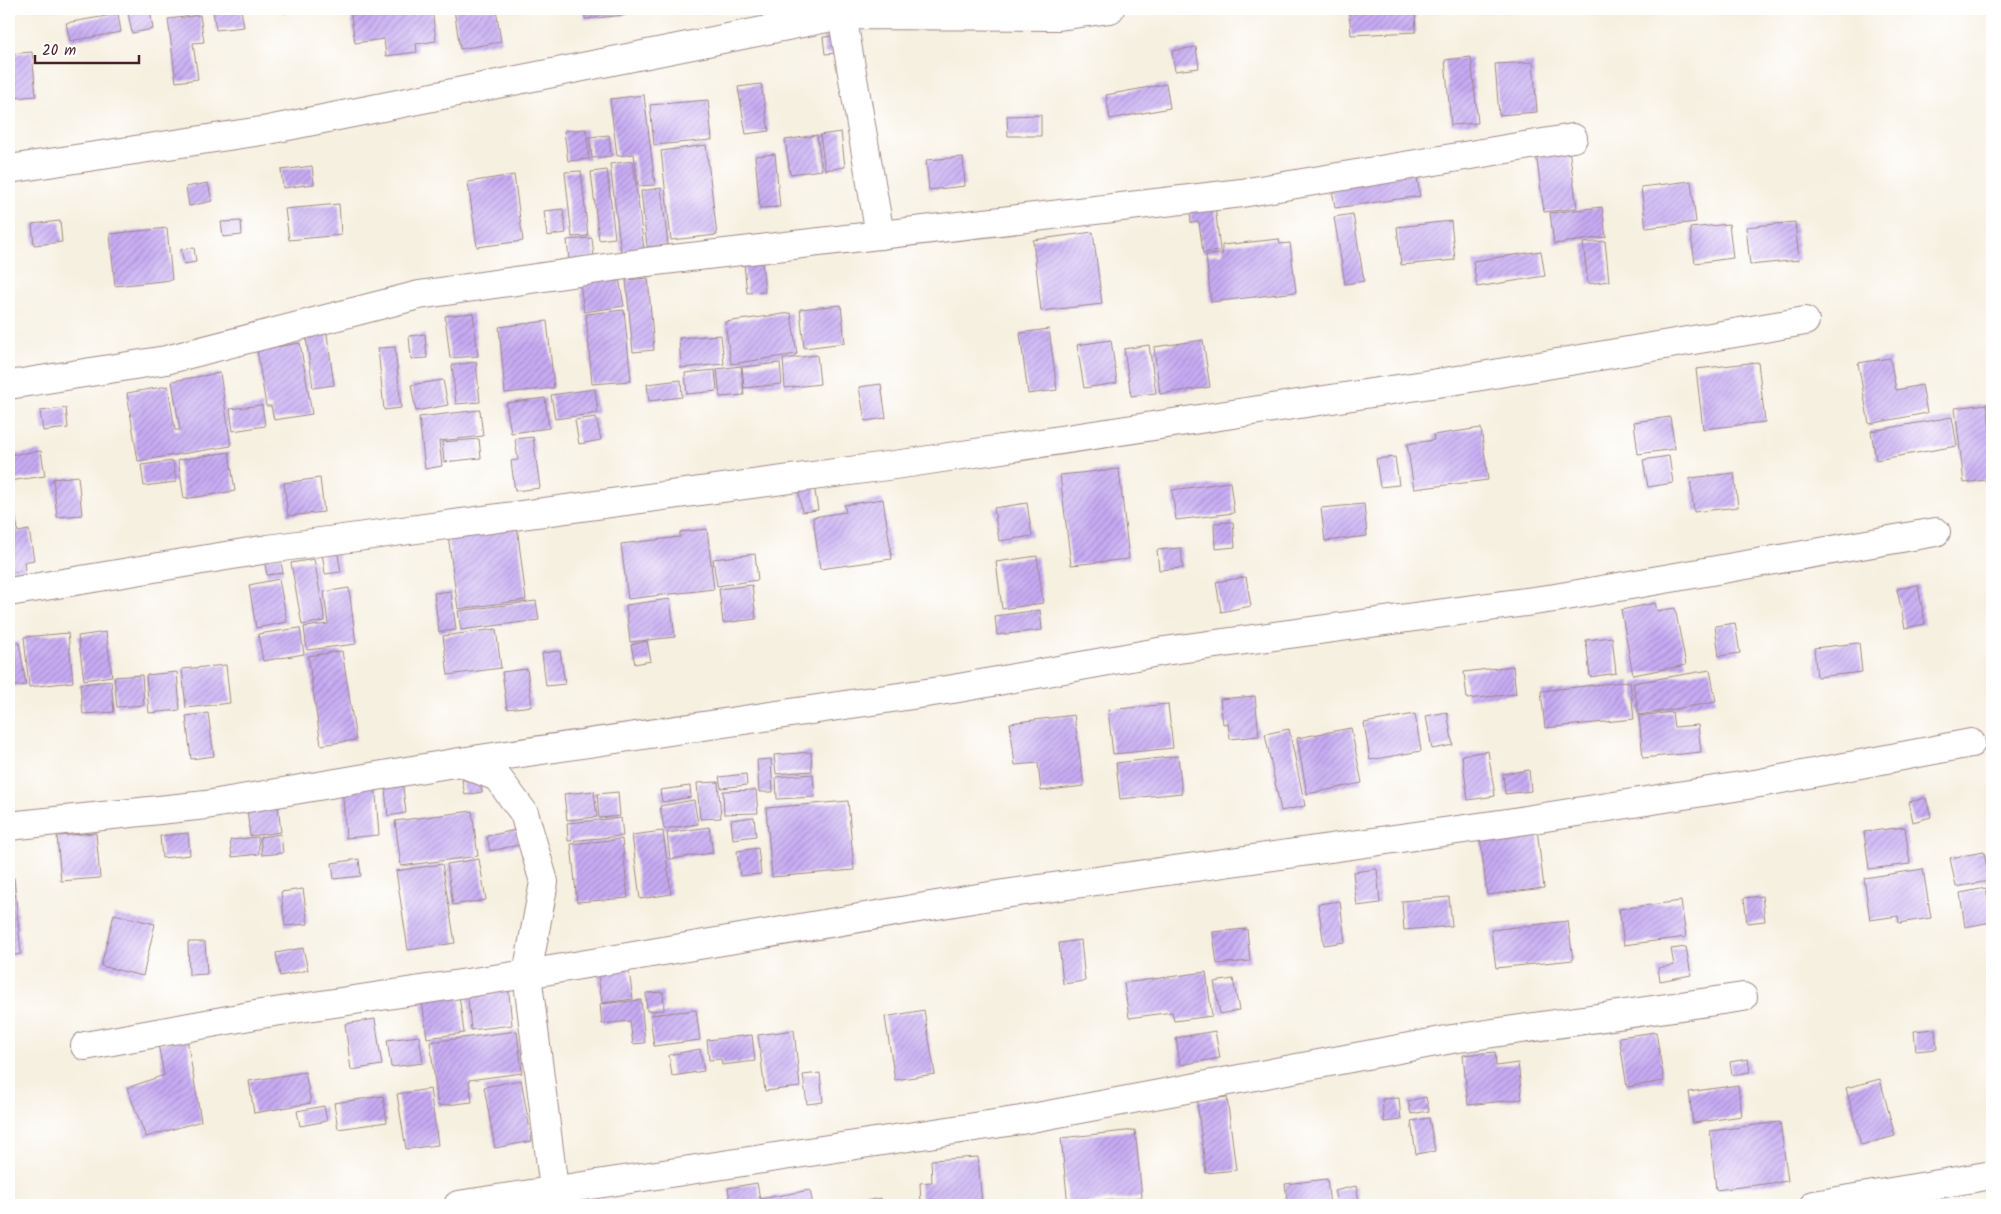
<svg xmlns="http://www.w3.org/2000/svg" width="2001" height="1214" font-family="Kalam,sans-serif">
	<defs>
		<pattern id="building-hatch" width="6" height="6" patternUnits="userSpaceOnUse" patternTransform="scale(1.25)"><rect width="6" height="6" fill="#c7acf4"/><path d="M-1 1l2-2M0 6l6-6M5 7l2-2" fill="none" stroke="#a48bc6"/></pattern>
	</defs>
	<rect width="100%" height="100%" fill="#fff"/>
	<filter id="ink" filterUnits="userSpaceOnUse"><feTurbulence type="fractalNoise" baseFrequency=".02" numOctaves="2"/><feDisplacementMap in="SourceGraphic" scale="10" xChannelSelector="R" yChannelSelector="G"/><feConvolveMatrix kernelMatrix="1 2 1 2 8 2 1 2 1" color-interpolation-filters="sRGB"/></filter>
	<filter id="wash" filterUnits="userSpaceOnUse"><feTurbulence type="fractalNoise" baseFrequency=".0096" numOctaves="4" result="noise"/><feDisplacementMap in="SourceGraphic" scale="20" xChannelSelector="R" yChannelSelector="G"/><feGaussianBlur stdDeviation="1.12" result="paint"/><feColorMatrix in="noise" values="0 0 0 0 0 0 0 0 0 0 0 0 0 0 0 0 0 1.4 0 .05"/><feComposite in="paint" operator="in"/></filter>
	<g filter="url(#wash)">
		<rect width="100%" height="100%" fill="#f6f0e0"/>
		<g id="blocks">
			<g fill="url(#building-hatch)">
				<polygon points="241,9 244,27 216,30 213,11"/>
				<polygon points="282,9 305,9 305,10 283,13"/>
				<polygon points="350,9 432,9 436,41 416,44 417,52 386,56 384,39 355,43"/>
				<polygon points="454,9 496,9 501,42 460,49"/>
				<polygon points="584,9 626,9 626,15 585,19"/>
				<polygon points="1349,9 1415,9 1416,32 1351,35"/>
				<polygon points="150,10 153,29 132,33 128,13"/>
				<polygon points="118,14 121,32 70,41 66,23"/>
				<polygon points="200,15 204,42 193,43 198,79 176,82 168,19"/>
				<polygon points="835,36 837,53 825,54 823,37"/>
				<polygon points="1196,47 1199,68 1175,71 1172,51"/>
				<polygon points="32,52 36,96 13,98 9,54"/>
				<polygon points="1471,57 1478,123 1451,125 1445,60"/>
				<polygon points="1533,62 1537,112 1499,115 1495,64"/>
				<polygon points="761,84 769,131 746,134 738,87"/>
				<polygon points="1166,84 1170,108 1110,119 1106,95"/>
				<polygon points="644,95 655,185 638,186 634,154 617,156 610,99"/>
				<polygon points="708,100 712,140 654,145 650,105"/>
				<polygon points="1041,115 1041,136 1008,136 1007,116"/>
				<polygon points="586,129 589,159 568,161 564,131"/>
				<polygon points="841,132 845,167 825,170 820,135"/>
				<polygon points="609,135 611,156 592,158 589,137"/>
				<polygon points="817,135 822,170 790,174 785,140"/>
				<polygon points="706,145 717,235 671,240 661,151"/>
				<polygon points="1569,149 1577,208 1544,212 1536,153"/>
				<polygon points="775,154 780,207 760,208 755,156"/>
				<polygon points="963,157 965,186 929,190 926,160"/>
				<polygon points="633,161 644,249 621,252 610,164"/>
				<polygon points="312,166 314,184 283,188 281,170"/>
				<polygon points="607,170 615,238 599,240 591,172"/>
				<polygon points="581,171 588,236 572,237 565,172"/>
				<polygon points="1416,171 1420,196 1335,208 1331,183"/>
				<polygon points="514,175 523,241 477,247 468,182"/>
				<polygon points="1691,181 1696,222 1646,228 1641,187"/>
				<polygon points="208,183 212,201 189,206 186,187"/>
				<polygon points="661,188 668,245 647,247 641,191"/>
				<polygon points="339,204 341,235 289,240 285,209"/>
				<polygon points="1215,205 1220,251 1203,253 1199,222 1191,223 1190,208"/>
				<polygon points="1602,207 1606,237 1554,244 1550,213"/>
				<polygon points="563,209 566,233 547,236 544,211"/>
				<polygon points="1353,214 1364,281 1345,284 1334,217"/>
				<polygon points="60,221 62,242 34,245 32,224"/>
				<polygon points="241,221 242,235 223,237 221,222"/>
				<polygon points="1451,221 1455,260 1401,265 1397,227"/>
				<polygon points="1795,222 1799,260 1750,265 1746,227"/>
				<polygon points="1729,224 1733,258 1695,263 1690,228"/>
				<polygon points="167,228 172,280 115,286 110,234"/>
				<polygon points="1093,232 1102,304 1041,311 1033,240"/>
				<polygon points="592,238 594,257 569,260 567,240"/>
				<polygon points="1279,239 1280,244 1290,243 1296,292 1211,302 1206,255 1222,254 1222,245"/>
				<polygon points="1605,241 1609,281 1588,284 1583,243"/>
				<polygon points="194,248 196,262 184,264 181,249"/>
				<polygon points="1541,251 1545,276 1477,287 1473,261"/>
				<polygon points="762,262 765,292 747,293 744,264"/>
				<polygon points="619,278 624,306 584,312 580,283"/>
				<polygon points="648,278 654,350 633,352 626,280"/>
				<polygon points="841,305 845,343 804,348 800,309"/>
				<polygon points="624,310 631,381 592,384 586,314"/>
				<polygon points="473,313 478,356 450,358 445,316"/>
				<polygon points="791,313 797,354 731,364 725,322"/>
				<polygon points="547,321 554,388 505,393 499,327"/>
				<polygon points="326,327 334,385 313,388 305,330"/>
				<polygon points="1049,329 1057,390 1028,394 1020,333"/>
				<polygon points="425,334 427,358 411,359 409,336"/>
				<polygon points="721,335 724,364 681,368 679,338"/>
				<polygon points="1111,340 1117,383 1084,388 1077,345"/>
				<polygon points="1203,340 1210,387 1160,394 1154,347"/>
				<polygon points="300,343 312,414 274,420 271,406 266,406 257,350"/>
				<polygon points="1149,345 1156,393 1131,396 1124,349"/>
				<polygon points="395,347 401,408 384,410 378,348"/>
				<polygon points="817,355 820,384 785,388 783,359"/>
				<polygon points="1890,358 1896,390 1922,385 1927,413 1869,424 1858,363"/>
				<polygon points="476,362 480,402 456,404 452,365"/>
				<polygon points="1758,362 1765,422 1703,429 1696,369"/>
				<polygon points="780,363 782,384 744,388 742,367"/>
				<polygon points="741,366 744,395 720,397 717,369"/>
				<polygon points="715,370 717,391 687,394 685,373"/>
				<polygon points="220,373 231,446 138,461 127,393 168,386 175,430 180,430 172,381"/>
				<polygon points="443,380 448,405 416,411 411,385"/>
				<polygon points="681,380 682,397 649,401 647,384"/>
				<polygon points="881,384 886,418 865,421 859,387"/>
				<polygon points="595,389 598,413 555,419 551,395"/>
				<polygon points="545,398 549,428 511,433 506,403"/>
				<polygon points="1987,404 1992,445 1992,479 1964,483 1955,408"/>
				<polygon points="262,405 265,426 233,431 230,409"/>
				<polygon points="66,408 68,428 43,431 40,411"/>
				<polygon points="480,410 483,436 439,441 442,466 425,469 419,417"/>
				<polygon points="596,417 601,440 579,444 575,420"/>
				<polygon points="1670,417 1675,449 1638,454 1634,422"/>
				<polygon points="1952,417 1957,446 1876,460 1871,431"/>
				<polygon points="1481,428 1488,480 1414,489 1407,444 1434,440 1433,435"/>
				<polygon points="533,437 540,488 515,491 511,461 518,460 515,439"/>
				<polygon points="479,439 481,458 444,462 442,442"/>
				<polygon points="41,451 45,476 9,481 9,455"/>
				<polygon points="229,452 235,491 184,499 178,460"/>
				<polygon points="1669,456 1673,483 1648,487 1643,460"/>
				<polygon points="1395,457 1399,485 1380,487 1376,459"/>
				<polygon points="173,461 176,482 144,486 141,465"/>
				<polygon points="1119,469 1129,559 1071,565 1060,475"/>
				<polygon points="1734,473 1738,507 1694,512 1690,478"/>
				<polygon points="78,476 82,515 57,517 53,479"/>
				<polygon points="320,478 324,512 288,516 284,483"/>
				<polygon points="813,479 818,510 802,512 797,481"/>
				<polygon points="1230,482 1234,513 1176,520 1172,490"/>
				<polygon points="883,499 892,559 820,569 813,517 846,512 844,505"/>
				<polygon points="1027,503 1032,536 999,541 994,508"/>
				<polygon points="1364,504 1367,536 1325,541 1321,508"/>
				<polygon points="15,515 18,532 29,530 34,560 24,562 25,570 9,573 9,516"/>
				<polygon points="1233,522 1235,547 1215,549 1214,523"/>
				<polygon points="517,526 526,600 458,609 448,535"/>
				<polygon points="707,529 714,589 628,599 621,544 680,537 680,532"/>
				<polygon points="1181,548 1183,568 1159,570 1157,550"/>
				<polygon points="337,549 341,572 325,574 322,552"/>
				<polygon points="755,554 758,580 717,586 713,559"/>
				<polygon points="280,556 283,573 267,575 264,559"/>
				<polygon points="1037,556 1043,603 1002,609 996,562"/>
				<polygon points="314,559 325,621 302,625 291,563"/>
				<polygon points="1246,577 1251,606 1221,612 1216,582"/>
				<polygon points="279,579 287,622 256,628 249,585"/>
				<polygon points="752,585 756,619 723,623 719,589"/>
				<polygon points="1918,585 1925,624 1905,628 1897,589"/>
				<polygon points="349,588 356,644 307,650 304,627 328,624 324,592"/>
				<polygon points="451,591 456,630 439,632 434,593"/>
				<polygon points="670,599 675,637 630,642 626,605"/>
				<polygon points="536,601 539,620 461,630 458,611"/>
				<polygon points="1655,603 1657,611 1675,608 1686,665 1633,675 1621,610"/>
				<polygon points="1040,610 1042,630 997,635 995,616"/>
				<polygon points="1735,623 1740,653 1719,656 1715,626"/>
				<polygon points="300,628 304,654 263,661 258,634"/>
				<polygon points="496,629 501,668 448,675 443,636"/>
				<polygon points="106,632 112,676 84,680 78,636"/>
				<polygon points="68,633 73,682 29,687 24,637"/>
				<polygon points="1612,637 1616,673 1590,677 1586,640"/>
				<polygon points="647,641 651,661 635,664 631,645"/>
				<polygon points="19,642 26,685 9,687 9,643"/>
				<polygon points="1859,643 1862,672 1817,677 1814,648"/>
				<polygon points="342,651 356,740 321,745 308,656"/>
				<polygon points="560,651 565,684 546,686 542,653"/>
				<polygon points="226,665 230,703 186,708 182,669"/>
				<polygon points="1513,666 1516,694 1467,699 1464,672"/>
				<polygon points="527,669 532,706 507,709 502,672"/>
				<polygon points="1710,670 1716,702 1639,715 1633,683"/>
				<polygon points="177,672 180,710 149,713 146,675"/>
				<polygon points="142,675 144,705 117,707 114,677"/>
				<polygon points="111,681 114,712 83,714 80,684"/>
				<polygon points="1630,681 1634,719 1545,728 1541,691"/>
				<polygon points="1255,696 1259,736 1230,739 1228,723 1223,724 1220,699"/>
				<polygon points="1168,704 1173,748 1113,754 1108,710"/>
				<polygon points="1447,712 1453,745 1432,749 1426,716"/>
				<polygon points="1672,712 1674,727 1698,725 1701,752 1643,758 1639,716"/>
				<polygon points="208,713 214,756 191,759 186,716"/>
				<polygon points="1415,714 1421,751 1370,760 1364,723"/>
				<polygon points="1074,715 1084,786 1041,791 1038,763 1015,765 1010,723"/>
				<polygon points="1351,728 1362,783 1307,794 1297,738"/>
				<polygon points="1289,729 1305,806 1281,811 1265,734"/>
				<polygon points="1488,751 1495,796 1468,800 1462,755"/>
				<polygon points="811,752 812,771 776,774 774,755"/>
				<polygon points="1178,756 1182,793 1120,799 1116,763"/>
				<polygon points="771,759 773,792 759,792 757,760"/>
				<polygon points="1529,770 1531,791 1505,794 1503,774"/>
				<polygon points="746,774 747,785 721,788 719,777"/>
				<polygon points="813,774 815,797 777,799 776,777"/>
				<polygon points="480,778 482,792 465,795 462,780"/>
				<polygon points="402,779 406,813 388,816 384,781"/>
				<polygon points="375,782 379,835 346,838 342,785"/>
				<polygon points="718,782 721,818 700,819 697,783"/>
				<polygon points="690,786 691,797 662,802 660,790"/>
				<polygon points="756,790 758,813 724,814 723,791"/>
				<polygon points="594,791 597,817 567,820 564,794"/>
				<polygon points="618,792 620,816 599,818 597,794"/>
				<polygon points="1926,798 1931,817 1913,822 1909,802"/>
				<polygon points="694,800 698,824 664,829 660,806"/>
				<polygon points="848,801 854,870 772,877 766,808"/>
				<polygon points="278,806 281,832 250,836 247,809"/>
				<polygon points="472,811 478,856 401,866 395,821"/>
				<polygon points="754,817 756,836 733,839 731,820"/>
				<polygon points="621,818 623,836 568,841 567,823"/>
				<polygon points="709,827 713,853 670,859 667,833"/>
				<polygon points="1905,827 1910,864 1869,869 1864,832"/>
				<polygon points="1537,829 1544,888 1487,895 1480,836"/>
				<polygon points="516,830 519,845 490,851 487,836"/>
				<polygon points="663,831 671,894 640,899 632,835"/>
				<polygon points="96,833 100,878 61,881 57,836"/>
				<polygon points="188,833 190,855 162,858 160,836"/>
				<polygon points="281,834 283,853 262,855 260,837"/>
				<polygon points="258,837 259,854 232,857 230,840"/>
				<polygon points="622,839 628,898 577,902 571,844"/>
				<polygon points="758,848 761,874 740,876 737,851"/>
				<polygon points="1984,852 1989,881 1956,887 1950,858"/>
				<polygon points="1988,852 1992,852 1992,868 1991,868"/>
				<polygon points="359,859 361,876 334,879 332,863"/>
				<polygon points="479,859 486,900 453,905 447,864"/>
				<polygon points="442,864 455,943 408,950 396,871"/>
				<polygon points="1377,869 1380,903 1357,906 1353,872"/>
				<polygon points="1923,869 1931,918 1899,923 1898,916 1870,920 1864,878"/>
				<polygon points="9,878 14,878 21,954 9,956"/>
				<polygon points="1986,888 1991,922 1965,927 1960,893"/>
				<polygon points="303,889 308,924 285,926 281,892"/>
				<polygon points="1762,896 1765,921 1747,923 1744,898"/>
				<polygon points="1449,897 1452,926 1404,930 1402,901"/>
				<polygon points="1340,901 1345,942 1324,945 1318,904"/>
				<polygon points="1681,901 1686,937 1624,945 1619,909"/>
				<polygon points="114,914 155,924 143,976 101,966"/>
				<polygon points="1568,921 1573,960 1496,968 1491,930"/>
				<polygon points="1247,929 1250,961 1217,964 1213,932"/>
				<polygon points="1081,940 1085,981 1063,984 1059,943"/>
				<polygon points="188,942 205,942 207,974 189,975"/>
				<polygon points="1686,947 1691,975 1660,981 1658,968 1674,965 1671,949"/>
				<polygon points="303,948 308,970 280,976 276,953"/>
				<polygon points="628,965 633,999 602,1003 597,968"/>
				<polygon points="1206,972 1212,1016 1174,1021 1172,1012 1129,1018 1124,983"/>
				<polygon points="1233,979 1239,1010 1220,1014 1214,982"/>
				<polygon points="508,983 512,1025 471,1030 467,988"/>
				<polygon points="458,987 464,1033 427,1038 421,992"/>
				<polygon points="663,992 664,1010 647,1011 646,993"/>
				<polygon points="641,1000 645,1043 633,1044 630,1021 602,1024 600,1004"/>
				<polygon points="696,1010 700,1040 654,1046 650,1015"/>
				<polygon points="924,1010 935,1074 895,1080 885,1017"/>
				<polygon points="375,1019 382,1065 351,1070 345,1024"/>
				<polygon points="1935,1029 1937,1049 1916,1051 1914,1031"/>
				<polygon points="794,1030 800,1087 765,1091 758,1035"/>
				<polygon points="517,1031 522,1073 469,1080 472,1102 438,1106 430,1042"/>
				<polygon points="1215,1031 1220,1058 1180,1065 1176,1038"/>
				<polygon points="1656,1032 1664,1081 1627,1087 1619,1037"/>
				<polygon points="752,1035 755,1061 722,1065 721,1059 709,1060 707,1040"/>
				<polygon points="419,1036 423,1063 391,1067 387,1040"/>
				<polygon points="187,1039 201,1121 146,1137 127,1088 164,1075 158,1044"/>
				<polygon points="700,1049 704,1071 672,1076 669,1055"/>
				<polygon points="1495,1052 1496,1066 1518,1063 1522,1099 1468,1105 1463,1055"/>
				<polygon points="1748,1059 1750,1072 1732,1075 1730,1062"/>
				<polygon points="305,1072 311,1103 254,1113 249,1081"/>
				<polygon points="820,1073 823,1102 807,1104 803,1075"/>
				<polygon points="1880,1079 1895,1136 1861,1145 1846,1088"/>
				<polygon points="521,1080 532,1141 495,1148 484,1087"/>
				<polygon points="1738,1085 1742,1116 1693,1123 1689,1092"/>
				<polygon points="430,1089 438,1145 406,1149 397,1094"/>
				<polygon points="383,1096 387,1122 338,1129 334,1103"/>
				<polygon points="1227,1097 1236,1170 1206,1173 1197,1101"/>
				<polygon points="1426,1097 1429,1111 1411,1114 1408,1101"/>
				<polygon points="1399,1098 1401,1120 1384,1122 1382,1099"/>
				<polygon points="324,1106 327,1121 300,1126 297,1111"/>
				<polygon points="1429,1118 1435,1151 1416,1154 1411,1121"/>
				<polygon points="1780,1122 1788,1181 1716,1190 1710,1131"/>
				<polygon points="1135,1130 1142,1197 1068,1205 1061,1138"/>
				<polygon points="978,1157 982,1205 921,1205 920,1183 932,1182 931,1160"/>
				<polygon points="1327,1179 1330,1205 1288,1205 1285,1184"/>
				<polygon points="757,1183 760,1199 810,1190 813,1205 731,1205 728,1188"/>
				<polygon points="1356,1186 1360,1205 1338,1205 1334,1191"/>
				<polygon points="881,1198 882,1205 849,1205 849,1204"/>
			</g>
		</g>
	</g>
	<g filter="url(#ink)">
		<use href="#blocks" fill-opacity="0" stroke="#a08886" stroke-width="1"/>
		<g fill="none" stroke-linecap="round" stroke-linejoin="round">
			<defs>
				<g id="street">
					<polyline points="841,9 880,235"/>
					<polyline points="9,169 268,130 842,15 1059,16 1110,9"/>
					<polyline points="9,385 166,360 419,295 647,262 1242,193 1573,138"/>
					<polyline points="9,592 268,549 909,463 1464,379 1805,321"/>
					<polyline points="462,763 497,777 524,813 544,882 527,974 556,1205"/>
					<polyline points="9,826 206,805 460,762 953,689 1164,651 1555,598 1936,532"/>
					<polyline points="85,1046 261,1014 527,974 990,896 1507,823 1760,783 1971,743"/>
					<polyline points="458,1205 1021,1120 1452,1039 1743,997"/>
					<polyline points="1814,1205 1992,1175"/>
				</g>
			</defs>
			<use href="#street" stroke="#a08886" stroke-width="30"/>
			<use href="#street" stroke="#fff" stroke-width="28"/>
		</g>
	</g>
	<rect width="2001" height="1214" fill="none" stroke="#fff" stroke-width="30"/>
	<path d="M35 55v8h104v-8" fill="none" stroke="#4a1f2b" stroke-width="2.5"/>
	<text x="42" y="55" font-size="15" fill="#4a1f2b" stroke="#ffffff" stroke-width="4" paint-order="stroke">20 m</text>
</svg>
